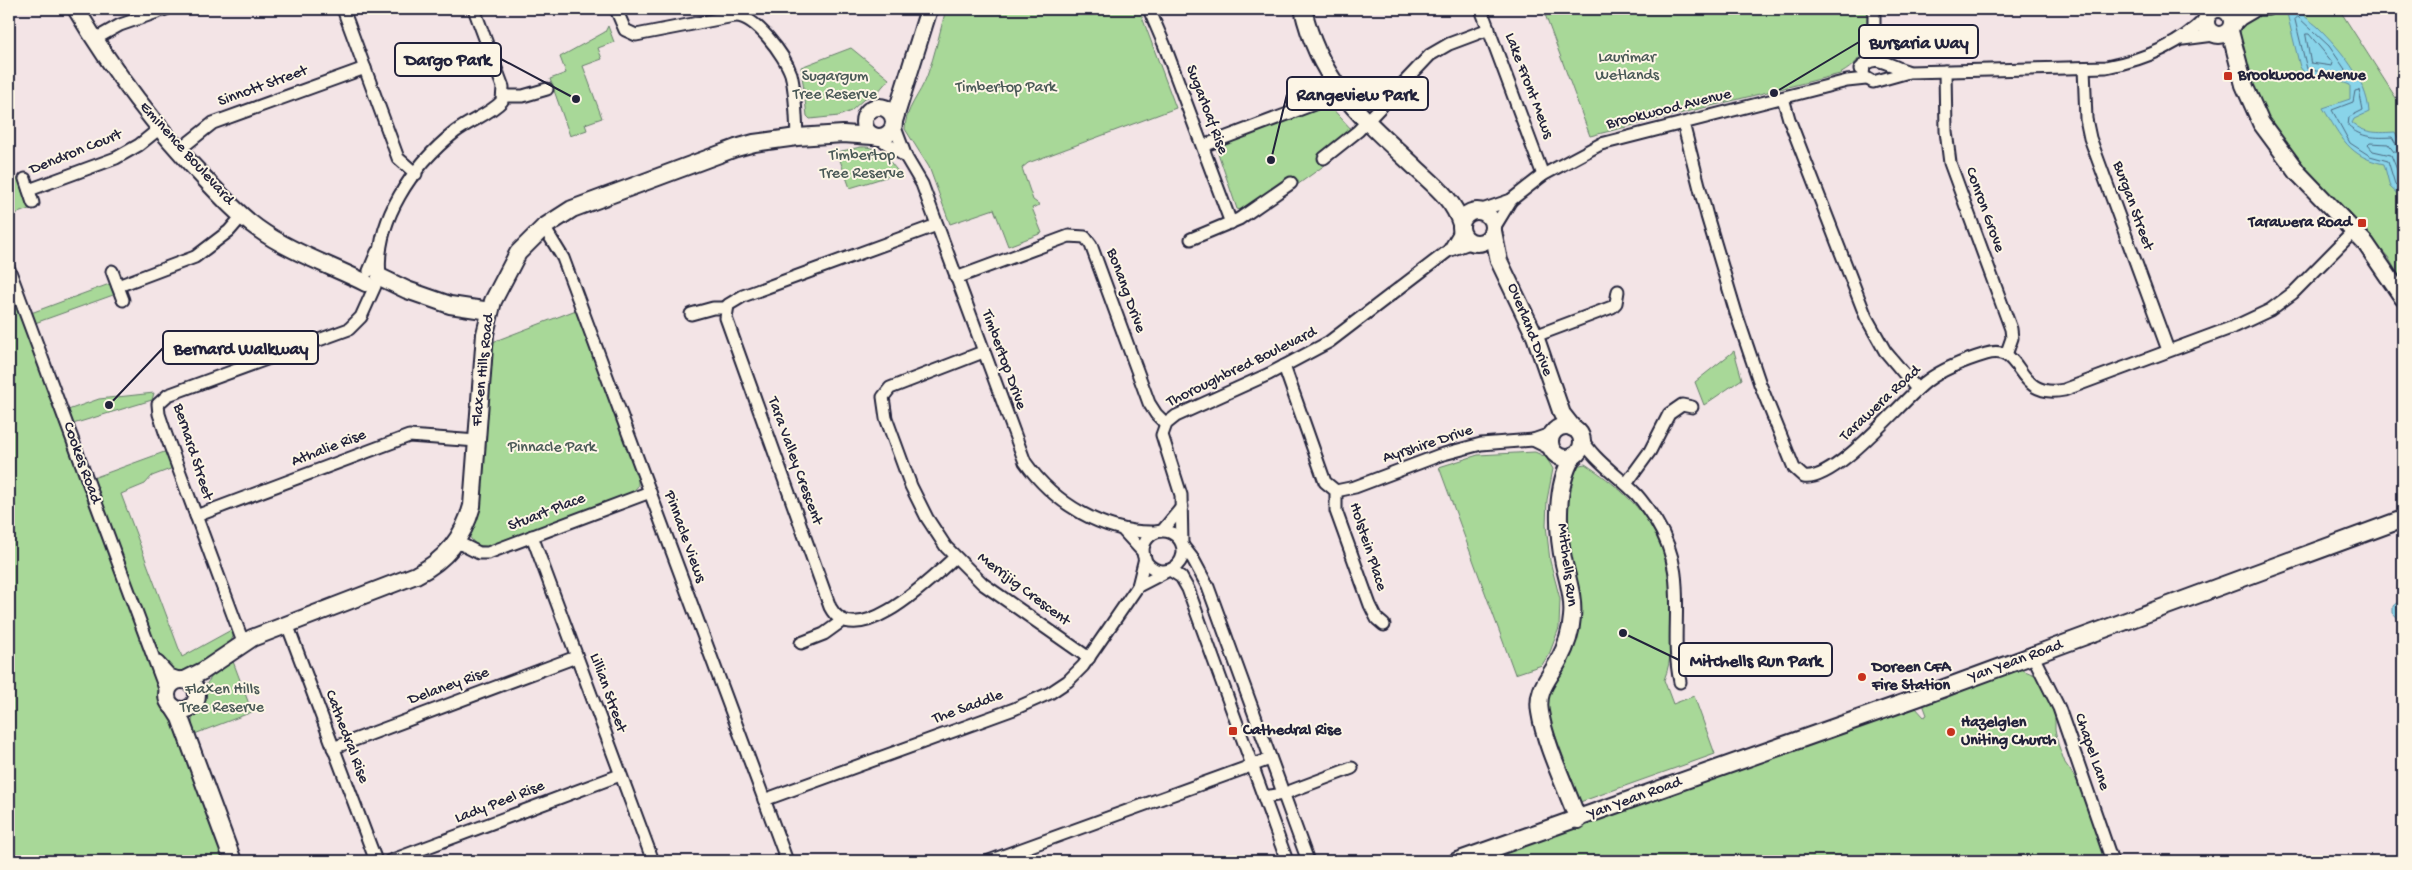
<svg xmlns="http://www.w3.org/2000/svg" width="2412" height="870" font-family="'Gochi Hand',sans-serif">
	<rect width="100%" height="100%" fill="#f3e4e6"/>
	<filter id="ink" filterUnits="userSpaceOnUse"><feTurbulence type="fractalNoise" baseFrequency=".02" numOctaves="2"/><feDisplacementMap in="SourceGraphic" scale="10" xChannelSelector="R" yChannelSelector="G"/><feConvolveMatrix kernelMatrix="1 2 1 2 8 2 1 2 1" color-interpolation-filters="sRGB"/></filter>
	<g filter="url(#ink)">
		<g fill="#a8d898" stroke="#657d6a">
			<path d="M 946,9 L 1139,9 L 1176,108 L 1028,163 L 1022,168 L 1033,200 L 1040,205 L 1032,208 L 1042,233 L 1008,246 L 994,209 L 950,224 L 929,167 L 905,129 C 905,109 920,95 927,76 C 935,55 940,31 946,9 Z"/>
			<path d="M 1543,9 L 1867,9 C 1866,40 1870,57 1840,74 L 1590,136 Z"/>
			<path d="M 2279,9 L 2339,9 L 2403,109 L 2403,283 L 2388,257 L 2347,210 L 2306,171 L 2254,100 L 2239,35 C 2244,17 2262,14 2279,9 Z"/>
			<polygon points="608,26 614,42 598,48 602,59 583,66 602,118 585,124 587,130 570,136 550,79 566,73 560,57 605,32"/>
			<polygon points="851,48 889,79 877,93 865,98 851,111 839,116 810,119 807,116 801,67"/>
			<polygon points="1328,104 1352,130 1320,155 1325,165 1297,185 1290,176 1242,211 1237,209 1216,147"/>
			<path d="M 861,147 C 880,146 888,159 899,173 L 850,188 L 837,152 Z"/>
			<polygon points="20,178 32,208 9,216 9,191 14,180"/>
			<polygon points="9,281 164,700 228,861 9,861"/>
			<polygon points="112,283 116,294 35,323 31,313"/>
			<polygon points="576,310 638,478 638,486 633,492 490,547 476,545 468,535 479,509 484,463 484,424 487,420 490,391 487,387 491,378 492,357 489,353 490,343"/>
			<polygon points="1734,351 1742,379 1704,405 1695,382"/>
			<polygon points="154,393 152,400 73,424 68,410 99,399"/>
			<path d="M 167,451 L 173,468 L 152,476 L 145,484 L 121,494 L 182,657 L 233,629 C 239,649 193,668 178,676 L 162,662 L 103,510 L 93,478 Z"/>
			<polygon points="1535,452 1546,457 1553,469 1547,500 1546,525 1550,561 1560,599 1559,628 1550,652 1542,665 1515,674 1439,467 1478,455"/>
			<path d="M 1585,464 C 1647,504 1673,544 1672,620 C 1671,641 1672,660 1664,680 L 1673,704 L 1694,696 L 1715,754 L 1580,802 L 1549,718 L 1546,699 L 1573,583 L 1565,516 L 1570,467 Z"/>
			<path d="M 231,656 L 252,712 L 192,735 C 189,702 209,677 231,656 Z"/>
			<path d="M 2020,669 L 2037,676 L 2055,710 L 2055,729 L 2058,744 L 2065,763 L 2079,783 L 2107,861 L 1478,861 L 1915,707 L 1924,717 L 1927,715 L 1923,704 C 1929,699 1939,701 1946,698 C 1969,689 1994,670 2020,669 Z"/>
		</g>
		<g fill="#89d4e9" stroke="#608da3">
			<path d="M 2286,9 L 2297,9 C 2302,15 2311,21 2318,27 C 2340,49 2367,80 2369,112 L 2354,119 L 2352,123 C 2365,134 2379,133 2395,132 L 2403,147 L 2403,199 L 2390,187 L 2384,164 C 2349,157 2341,137 2323,108 L 2350,99 L 2350,85 L 2329,77 L 2306,75 L 2300,67 Z"/>
			<polygon points="2400,600 2403,600 2403,624 2393,613 2393,606"/>
		</g>
		<g fill="none" stroke-linecap="round" stroke-linejoin="round">
			<g stroke="#4b6981" stroke-width="1">
				<polygon points="2298,17 2329,46 2349,75 2349,78 2307,69 2295,20"/>
				<polygon points="2306,34 2309,34 2333,63 2332,66 2311,63"/>
				<path d="M 2403,148 L 2398,147 L 2392,137 C 2376,138 2361,138 2348,126 L 2349,117 L 2363,110 L 2359,90 L 2355,91 L 2353,102 L 2332,110 L 2350,143 L 2370,156 L 2388,161 L 2395,184 L 2403,192"/>
				<polyline points="2403,154 2394,152 2388,144 2370,143 2368,145 2373,151 2391,155 2403,184"/>
			</g>
			<defs>
				<g id="street">
					<polyline points="343,9 398,158 416,174"/>
					<polyline points="616,9 625,30 636,35 734,16"/>
					<path d="M 734,9 L 734,16 C 755,14 785,56 791,74 C 796,94 796,117 797,137"/>
					<polyline points="1149,9 1164,44 1231,223"/>
					<polyline points="1481,9 1543,175"/>
					<polyline points="1874,9 1874,30 1878,60"/>
					<polyline points="2224,10 2268,9"/>
					<polyline points="2231,29 2241,19 2253,12"/>
					<polyline points="95,39 120,25 166,9"/>
					<polyline points="2183,39 2214,35"/>
					<path d="M 1864,64 L 1863,76 L 1873,82 L 1909,72 L 2106,67 C 2142,60 2180,45 2206,18"/>
					<polyline points="2084,68 2086,119 2090,138 2168,350"/>
					<path d="M 1860,69 C 1875,51 1888,66 1907,71"/>
					<polyline points="1945,71 1946,131 1950,163 2011,329 2012,338 2006,355"/>
					<polyline points="503,96 523,96 547,89"/>
					<polyline points="1783,98 1789,119 1866,317 1885,351 1917,389"/>
					<path d="M 1683,123 L 1707,216 L 1736,313 L 1760,384 L 1794,468 L 1804,477 C 1836,482 1900,402 1927,381 C 1944,368 1966,360 1986,354 C 2025,342 2013,400 2064,390 L 2236,326 L 2270,310 L 2293,293 L 2354,231"/>
					<path d="M 894,125 L 906,157 L 922,184 L 1025,462 C 1054,503 1104,534 1156,532"/>
					<polyline points="878,137 906,157"/>
					<polyline points="1203,146 1314,104 1337,89"/>
					<polyline points="179,150 213,123 365,68"/>
					<polyline points="1324,158 1358,131 1430,55 1449,44 1489,29"/>
					<polyline points="25,179 33,203"/>
					<polyline points="29,190 116,158 139,145 160,128"/>
					<polyline points="1479,211 1511,200 1543,175 1601,144 1847,81 1866,79"/>
					<path d="M 937,225 L 743,296 L 728,305 L 726,318 L 830,607 C 855,655 933,577 955,557"/>
					<polyline points="544,227 563,258 787,861"/>
					<polyline points="1494,228 1511,200"/>
					<polyline points="1191,239 1239,219 1291,183"/>
					<polyline points="1449,250 1461,230"/>
					<polyline points="9,269 167,694"/>
					<polyline points="112,271 123,300"/>
					<polyline points="369,271 377,252"/>
					<path d="M 380,276 C 374,221 413,165 455,132 C 469,121 490,114 502,101 L 503,87 L 474,9"/>
					<polyline points="956,278 1069,236 1085,237 1091,245 1149,403 1156,414 1166,424"/>
					<polyline points="118,286 195,257 229,231 242,216"/>
					<polyline points="691,314 713,308 727,308"/>
					<polyline points="1535,336 1612,307 1616,303 1618,291"/>
					<polyline points="983,352 890,388 883,397 886,418 911,486 927,518 946,547 983,584 1089,658"/>
					<polyline points="1284,366 1325,482 1336,491 1336,511 1370,605 1377,619 1384,625"/>
					<path d="M 1580,435 C 1592,459 1614,472 1633,491 C 1642,499 1649,511 1656,521 C 1691,577 1668,625 1680,682"/>
					<polyline points="1533,440 1553,433"/>
					<polyline points="1626,484 1650,451 1669,414 1682,405 1692,407"/>
					<polyline points="1336,491 1355,487 1440,455 1481,444 1533,440 1551,449"/>
					<polyline points="196,516 409,436 477,441"/>
					<polyline points="1122,529 1143,552"/>
					<polyline points="1163,530 1182,507"/>
					<circle cx="1163" cy="551" r="20"/>
					<polyline points="532,536 653,861"/>
					<polyline points="457,542 479,553 488,553 650,492"/>
					<polyline points="1182,543 1181,495 1162,435 1166,424 1176,416 1269,374 1329,342 1448,251 1472,242"/>
					<polyline points="1183,546 1193,559 1208,587 1308,861"/>
					<polyline points="1170,570 1181,577 1188,589 1287,861"/>
					<polyline points="1138,586 1167,571"/>
					<polyline points="287,624 376,861"/>
					<polyline points="243,642 166,435 159,414 158,404 168,395 349,329 361,317 375,286"/>
					<polyline points="801,643 824,634 842,621"/>
					<polyline points="2033,656 2059,708 2112,861"/>
					<polyline points="158,662 170,675 184,680"/>
					<polyline points="333,748 576,657"/>
					<polyline points="1264,797 1283,794 1352,768"/>
					<polyline points="764,800 1014,709 1050,693 1068,681 1083,666 1138,586 1145,558"/>
					<polyline points="390,861 620,775"/>
					<polyline points="989,861 1270,759"/>
				</g>
				<g id="secondary">
					<circle cx="2219" cy="22" r="13"/>
					<path d="M 76,9 C 113,71 157,129 207,181 C 223,198 239,215 257,228 C 290,252 330,265 366,283"/>
					<path d="M 1303,9 C 1320,84 1363,118 1416,168 C 1434,185 1454,200 1461,224"/>
					<polyline points="2230,31 2244,85 2261,123 2298,173 2366,244 2403,298"/>
					<circle cx="879" cy="122" r="15"/>
					<polyline points="894,121 929,9"/>
					<circle cx="1477" cy="227" r="16"/>
					<polyline points="1493,231 1499,261 1535,336 1562,414 1573,428"/>
					<polyline points="380,277 407,290 450,305 490,311"/>
					<circle cx="1566" cy="442" r="16"/>
					<path d="M 1573,456 C 1555,486 1557,531 1564,564 C 1568,581 1574,599 1572,617 C 1571,631 1566,647 1559,660 C 1550,678 1536,689 1540,712 C 1545,745 1566,787 1578,820"/>
					<path d="M 185,680 L 203,671 L 252,638 L 416,575 C 446,560 463,538 472,506 L 485,334 L 493,301 L 518,253 L 544,227 L 572,209 L 736,148 L 754,143 L 797,137 L 843,134 L 873,136"/>
					<circle cx="182" cy="695" r="15"/>
					<polyline points="173,707 180,718 233,861"/>
					<polyline points="1457,861 1917,698 2403,519"/>
				</g>
			</defs>
			<use href="#street" stroke="#22223b" stroke-width="15"/>
			<use href="#secondary" stroke="#22223b" stroke-width="20"/>
			<use href="#street" stroke="#fcf5e5" stroke-width="11"/>
			<use href="#secondary" stroke="#fcf5e5" stroke-width="16"/>
		</g>
	</g>
	<g fill="#c8321e" stroke="#fcf5e5" stroke-width="2">
		<rect x="2223" y="71" width="10" height="10" rx="2.5"/>
		<rect x="2357" y="218" width="10" height="10" rx="2.5"/>
		<circle cx="1862" cy="677" r="5"/>
		<rect x="1228" y="726" width="10" height="10" rx="2.5"/>
		<circle cx="1951" cy="732" r="5"/>
	</g>
	<g text-anchor="middle" dominant-baseline="central" stroke-width="4" stroke-linejoin="round" paint-order="stroke">
		<g font-size="16" fill="#4a5957" stroke="#fcf5e5">
			<text x="1627" y="58">Laurimar<tspan x="1627" dy="18">Wetlands</tspan></text>
			<text x="835" y="77">Sugargum<tspan x="835" dy="18">Tree Reserve</tspan></text>
			<text x="1006" y="88">Timbertop Park</text>
			<text x="862" y="156">Timbertop<tspan x="862" dy="18">Tree Reserve</tspan></text>
			<text x="552" y="448">Pinnacle Park</text>
			<text x="222" y="690">Flaxen Hills<tspan x="222" dy="18">Tree Reserve</tspan></text>
		</g>
		<g font-size="16" font-weight="bold" fill="#22223b" stroke="#fcf5e5" text-anchor="start">
			<text x="2238" y="76">Brookwood Avenue</text>
			<text x="2352" y="223" text-anchor="end">Tarawera Road</text>
			<text x="1872" y="668">Doreen CFA<tspan x="1872" dy="18">Fire Station</tspan></text>
			<text x="1961" y="723">Hazelglen<tspan x="1961" dy="18">Uniting Church</tspan></text>
			<text x="1243" y="731">Cathedral Rise</text>
		</g>
		<g font-size="16" fill="#22223b" stroke="#fcf5e5">
			<text transform="translate(1528 86) rotate(69)">Lake Front Mews</text>
			<text transform="translate(263 87) rotate(-20)">Sinnott Street</text>
			<text transform="translate(1206 110) rotate(69)">Sugarloaf Rise</text>
			<text transform="translate(1669 110) rotate(-14)">Brookwood Avenue</text>
			<text transform="translate(76 153) rotate(-22)">Dendron Court</text>
			<text transform="translate(186 154) rotate(48)">Eminence Boulevard</text>
			<text transform="translate(2132 206) rotate(70)">Burgan Street</text>
			<text transform="translate(1984 210) rotate(70)">Conron Grove</text>
			<text transform="translate(1125 291) rotate(70)">Bonang Drive</text>
			<text transform="translate(1529 330) rotate(68)">Overland Drive</text>
			<text transform="translate(1003 360) rotate(70)">Timbertop Drive</text>
			<text transform="translate(1242 368) rotate(-26)">Thoroughbred Boulevard</text>
			<text transform="translate(484 370) rotate(-84)">Flaxen Hills Road</text>
			<text transform="translate(1881 404) rotate(-43)">Tarawera Road</text>
			<text transform="translate(1428 445) rotate(-18)">Ayrshire Drive</text>
			<text transform="translate(329 449) rotate(-21)">Athalie Rise</text>
			<text transform="translate(192 452) rotate(72)">Bernard Street</text>
			<text transform="translate(794 461) rotate(70)">Tara Valley Crescent</text>
			<text transform="translate(81 463) rotate(70)">Cookes Road</text>
			<text transform="translate(547 513) rotate(-21)">Stuart Place</text>
			<text transform="translate(684 537) rotate(70)">Pinnacle Views</text>
			<text transform="translate(1367 547) rotate(72)">Holstein Place</text>
			<text transform="translate(1566 565) rotate(83)">Mitchells Run</text>
			<text transform="translate(1023 590) rotate(37)">Merrijig Crescent</text>
			<text transform="translate(2016 662) rotate(-20)">Yan Yean Road</text>
			<text transform="translate(449 687) rotate(-20)">Delaney Rise</text>
			<text transform="translate(607 693) rotate(70)">Lillian Street</text>
			<text transform="translate(968 708) rotate(-20)">The Saddle</text>
			<text transform="translate(346 737) rotate(69)">Cathedral Rise</text>
			<text transform="translate(2091 752) rotate(71)">Chapel Lane</text>
			<text transform="translate(1635 799) rotate(-20)">Yan Yean Road</text>
			<text transform="translate(500 803) rotate(-21)">Lady Peel Rise</text>
		</g>
	</g>
	<path fill="none" stroke="#22223b" stroke-width="2" d="M1774 93L1859 42M576 99L501 59M1271 160L1287 94M109 405L163 348M1623 633L1679 660"/>
	<g fill="#22223b" stroke="#fcf5e5" stroke-width="2">
		<circle cx="1774" cy="93" r="5"/>
		<circle cx="576" cy="99" r="5"/>
		<circle cx="1271" cy="160" r="5"/>
		<circle cx="109" cy="405" r="5"/>
		<circle cx="1623" cy="633" r="5"/>
	</g>
	<g fill="#fcf5e5" stroke="#22223b" stroke-width="2">
		<rect x="1859" y="25" width="119" height="33" rx="5"/>
		<rect x="395" y="43" width="106" height="33" rx="5"/>
		<rect x="1287" y="77" width="141" height="33" rx="5"/>
		<rect x="163" y="331" width="155" height="33" rx="5"/>
		<rect x="1679" y="643" width="153" height="33" rx="5"/>
	</g>
	<g font-size="18" text-anchor="middle" font-weight="bold" fill="#22223b">
		<text x="1919" y="48">Bursaria Way</text>
		<text x="448" y="65">Dargo Park</text>
		<text x="1357" y="100">Rangeview Park</text>
		<text x="241" y="354">Bernard Walkway</text>
		<text x="1756" y="666">Mitchells Run Park</text>
	</g>
	<rect width="2412" height="870" fill="none" stroke="#fcf5e5" stroke-width="30"/>
	<rect x="15" y="15" width="2382" height="840" fill="none" stroke="#22223b" stroke-width="2" filter="url(#ink)"/>
</svg>
